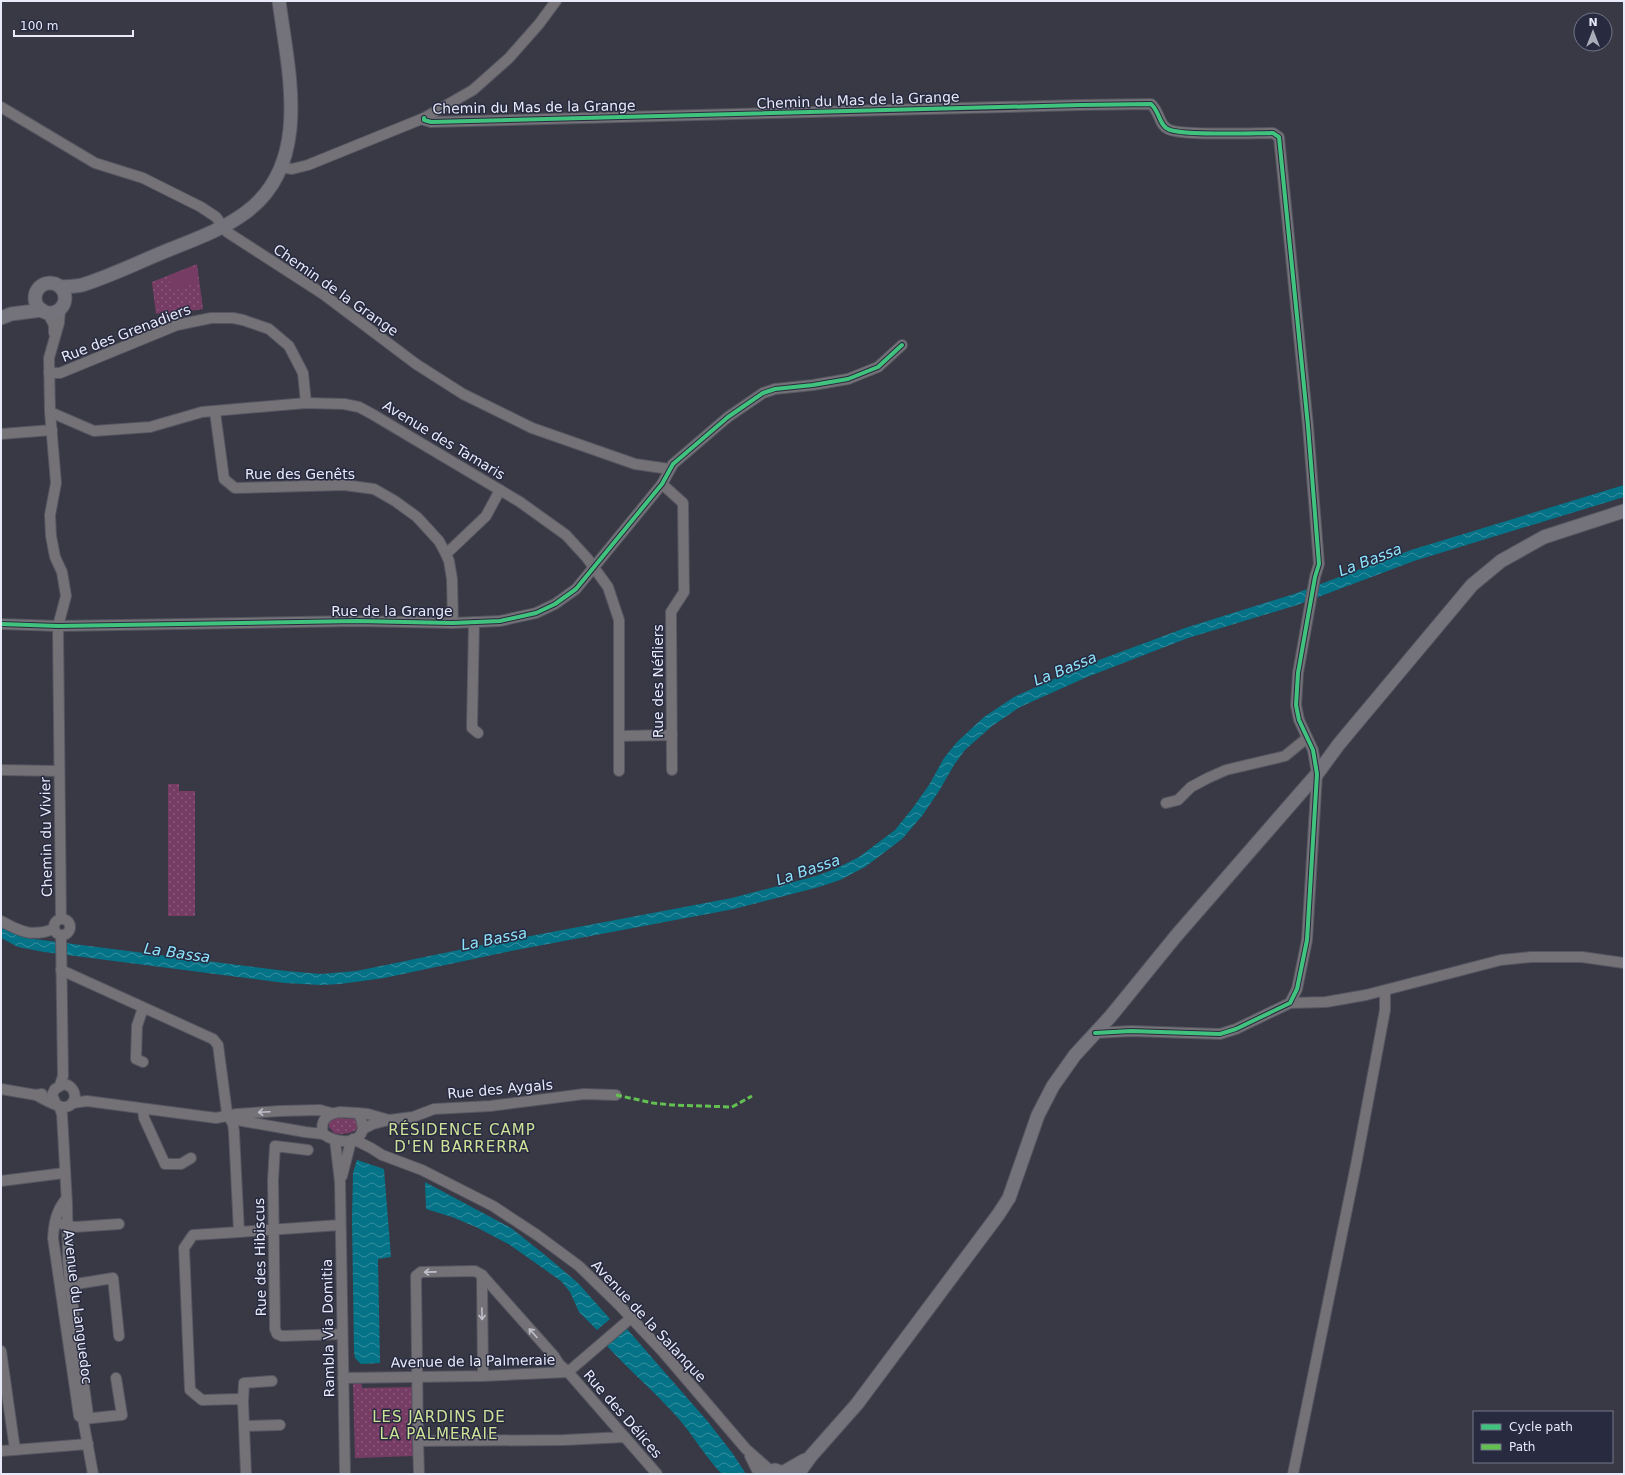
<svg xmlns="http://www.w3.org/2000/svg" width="1625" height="1475" font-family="'DejaVu Sans',sans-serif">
	<defs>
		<pattern id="grass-dots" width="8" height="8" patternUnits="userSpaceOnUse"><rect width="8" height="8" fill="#773c64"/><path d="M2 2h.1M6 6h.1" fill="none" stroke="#8a587b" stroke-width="1.8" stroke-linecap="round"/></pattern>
		<pattern id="water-waves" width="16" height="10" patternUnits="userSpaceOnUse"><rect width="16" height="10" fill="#057387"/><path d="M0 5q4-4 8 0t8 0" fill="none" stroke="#368e9f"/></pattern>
	</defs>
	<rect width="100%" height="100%" fill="#383945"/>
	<g fill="url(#grass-dots)">
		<polygon points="197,264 203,309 184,312 161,321 160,313 156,314 152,282"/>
		<polygon points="168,784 179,784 179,791 195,791 195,916 168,916"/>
		<path d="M 338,1118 L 355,1119 L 358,1123 L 358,1128 C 352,1134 342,1135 334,1133 L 329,1127 L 329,1122 L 332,1119 Z"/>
		<polygon points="361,1382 362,1388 413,1387 415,1456 355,1458 353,1383"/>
	</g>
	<polygon fill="#773c64" points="193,267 199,282 174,291 168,277"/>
	<g fill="url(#water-waves)">
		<polygon points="1624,485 1624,497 1414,561 1297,605 1188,638 1087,677 1020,707 992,726 965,750 954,765 939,791 922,816 902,839 865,867 840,880 819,887 734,909 516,950 384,978 340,984 321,985 285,983 44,952 18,947 1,938 1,926 26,938 286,971 321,974 356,971 381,966 478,946 732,898 816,876 835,869 859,857 895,830 912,809 929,785 944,758 957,742 984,717 1014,697 1083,666 1185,628 1294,594 1411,550"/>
		<polygon points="357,1160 384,1169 391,1257 378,1259 380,1363 361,1364 355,1358 354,1352 352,1219 353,1173"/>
		<polygon points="425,1182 511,1228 545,1255 578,1283 610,1319 597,1330 579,1312 570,1292 561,1281 510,1245 476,1227 452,1217 426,1209"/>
		<path d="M 627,1329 L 709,1423 L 733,1454 L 746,1474 L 722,1474 C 705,1457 694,1436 678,1418 C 656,1393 630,1371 607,1346 Z"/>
	</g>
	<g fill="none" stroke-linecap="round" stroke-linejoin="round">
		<defs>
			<g id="minor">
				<polyline points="1,107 95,163 143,178 201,207 216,217 227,232 323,294 416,364 463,394 532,428 635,464 669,469"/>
				<path d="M 424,118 L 424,120 L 431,122 L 1080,105 L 1151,104 C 1160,112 1159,125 1168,129 C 1179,136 1255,133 1273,133 L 1279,137 L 1308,426 L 1319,564 L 1315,577 L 1298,673 L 1296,705 L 1299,720 L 1313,750 L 1317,774 L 1307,940 L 1297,989 L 1290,1003 L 1236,1029 L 1220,1034 L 1131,1031 L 1095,1033"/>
				<polyline points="281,167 292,169 308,165 424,118 473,90 509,58 539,24 556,1"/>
				<polyline points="60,309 59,323 49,358 50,412 56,483 50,515 51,536 55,557 62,572 66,596 58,626 61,919"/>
				<polyline points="47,312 54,325 54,333"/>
				<polyline points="49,373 60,373 177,325 211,318 233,318 243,320 269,329 289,346 303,373 306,403"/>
				<polyline points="50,412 94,431 150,427 202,412 306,403 344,404 359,407 372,414 520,502 566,535 587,558 608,587 619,620 619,771"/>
				<polyline points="215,412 224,479 235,488 344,485 374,489 395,501 417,517 439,541 446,554 449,561 452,579 453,623"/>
				<polyline points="1,434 52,430"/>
				<polyline points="662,484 683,503 684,592 671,612 672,770"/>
				<polyline points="446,554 486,516 500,490"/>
				<polyline points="474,622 472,728 478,733"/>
				<polyline points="1,624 58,626 357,621 453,623 500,621 536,613 555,604 576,589 662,484 673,464 728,417 763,393 775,389 813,385 848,379 878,367 902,345"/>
				<polyline points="619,736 672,735"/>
				<polyline points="1,770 59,771"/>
				<polyline points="1166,803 1178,800 1191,787 1208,778 1226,770 1285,756 1307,738"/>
				<circle cx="62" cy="927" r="8"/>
				<path d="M 1,921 C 21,932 32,937 54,929"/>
				<polyline points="61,970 213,1039 218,1045 227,1113 233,1124 234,1132 239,1232 193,1235 184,1248 190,1390 202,1400 238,1399 243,1402 246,1474"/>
				<polyline points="1290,1003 1326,1002 1366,995 1501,960 1531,957 1582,957 1624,963"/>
				<polyline points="143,1008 137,1026 136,1059 143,1062"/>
				<polyline points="60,1085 63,1076 61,935"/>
				<polyline points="1,1089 36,1095 42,1094"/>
				<path d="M 36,1095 C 43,1099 56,1106 63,1107 C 78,1108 79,1087 64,1084 L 55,1089 L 52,1095 L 56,1104"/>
				<polyline points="72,1103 87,1101 216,1118 237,1114 280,1111 320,1110 331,1113"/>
				<polyline points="59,1106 62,1114 67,1204 68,1262 70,1285 88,1415 83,1419"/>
				<polyline points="143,1109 144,1118 165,1164 181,1164 191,1158"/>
				<path d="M 340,1112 L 357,1113 L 361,1118 L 363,1129 C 358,1147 335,1142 323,1134 C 320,1120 326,1114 340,1112 Z"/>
				<polyline points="357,1113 368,1114 389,1120"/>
				<polyline points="228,1117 237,1120 305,1132 323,1134"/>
				<polyline points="363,1129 373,1124 389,1120 413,1117 434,1109 490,1106 584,1094 616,1095"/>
				<polyline points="353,1139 371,1148 382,1155 422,1170 493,1206 537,1235 579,1266 620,1306 663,1352 746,1449 771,1471"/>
				<polyline points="335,1140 340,1182 345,1474"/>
				<polyline points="308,1150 275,1146 273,1180 275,1329 277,1334 282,1336 342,1334"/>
				<polyline points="342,1176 351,1141"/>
				<polyline points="1,1181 64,1173"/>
				<path d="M 66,1199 C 56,1211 54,1223 53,1238 L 79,1416 L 83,1419 L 93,1474"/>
				<polyline points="62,1224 75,1227 119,1224"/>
				<polyline points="239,1232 340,1225"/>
				<polyline points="482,1275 483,1376"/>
				<polyline points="64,1286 113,1278 119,1336"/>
				<polyline points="1,1351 15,1450"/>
				<polyline points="343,1378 483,1376 568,1372 631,1318"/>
				<polyline points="243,1402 244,1383 272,1381"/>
				<polyline points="83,1419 122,1415 116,1378"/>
				<polyline points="244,1426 280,1425"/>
				<polyline points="625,1437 564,1440 418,1441 416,1276 421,1272 475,1271 482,1275 554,1356 559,1364 568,1372 657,1474"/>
				<polyline points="418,1441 419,1474"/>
				<polyline points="1,1451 88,1444"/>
				<polyline points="750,1456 759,1474"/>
				<polyline points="1293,1474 1356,1165 1385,1010 1385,991"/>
			</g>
			<g id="major">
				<circle cx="50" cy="298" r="15"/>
				<path d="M 61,287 C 69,286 78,287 85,284 C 113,275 139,262 166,251 C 193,240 222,230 245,213 C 313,164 288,71 279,1"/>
				<polyline points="1,318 11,314 42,310"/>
				<polyline points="784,1472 805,1460"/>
				<polyline points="765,1474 775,1470 786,1474"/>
				<polyline points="798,1474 811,1456 857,1404 998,1215 1009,1198 1038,1115 1053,1086 1075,1055 1110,1017 1176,936 1317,774 1339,744 1472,585 1501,561 1544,537 1624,511"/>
			</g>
		</defs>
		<use href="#minor" stroke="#555661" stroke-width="12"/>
		<use href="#major" stroke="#555661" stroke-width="15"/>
		<use href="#minor" stroke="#747276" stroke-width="10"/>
		<use href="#major" stroke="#74737b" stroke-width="13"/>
		<polyline stroke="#63c152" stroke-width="3" stroke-dasharray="6 3" stroke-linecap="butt" points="616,1095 653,1103 672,1105 732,1107 752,1096"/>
		<defs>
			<g id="cycleway">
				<path d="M 424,118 L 424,120 L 431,122 L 1080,105 L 1151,104 C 1160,112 1159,125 1168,129 C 1179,136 1255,133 1273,133 L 1279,137 L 1308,426 L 1319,564 L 1315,577 L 1298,673 L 1296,705 L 1299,720 L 1313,750 L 1317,774 L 1307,940 L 1297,989 L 1290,1003 L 1236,1029 L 1220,1034 L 1131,1031 L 1095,1033"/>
				<polyline points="1,624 58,626 357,621 453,623 500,621 536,613 555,604 576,589 662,484 673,464 728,417 763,393 775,389 813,385 848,379 878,367 902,345"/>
			</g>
		</defs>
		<use href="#cycleway" stroke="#282a40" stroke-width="6"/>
		<use href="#cycleway" stroke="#40c37c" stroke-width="4"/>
	</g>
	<defs><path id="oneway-shaft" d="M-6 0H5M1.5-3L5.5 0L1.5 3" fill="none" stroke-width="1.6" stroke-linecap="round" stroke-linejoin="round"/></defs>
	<g stroke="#bfc0cb">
		<use href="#oneway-shaft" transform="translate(264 1112) rotate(177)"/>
		<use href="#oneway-shaft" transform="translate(430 1272) rotate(179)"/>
		<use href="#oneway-shaft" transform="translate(482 1314) rotate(89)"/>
		<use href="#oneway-shaft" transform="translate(533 1333) rotate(-132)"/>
	</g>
	<g text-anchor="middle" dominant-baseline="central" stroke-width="3" stroke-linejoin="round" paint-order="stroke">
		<g font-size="14" fill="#e8eaf9" stroke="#282a40">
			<text transform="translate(858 100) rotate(-2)">Chemin du Mas de la Grange</text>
			<text transform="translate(534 107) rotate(-1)">Chemin du Mas de la Grange</text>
			<text transform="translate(336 290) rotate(35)">Chemin de la Grange</text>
			<text transform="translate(126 333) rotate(-21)">Rue des Grenadiers</text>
			<text transform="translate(444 440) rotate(31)">Avenue des Tamaris</text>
			<text x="300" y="474">Rue des Genêts</text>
			<text x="392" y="611">Rue de la Grange</text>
			<text transform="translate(658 681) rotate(-90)">Rue des Néfliers</text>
			<text transform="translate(46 837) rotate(-91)">Chemin du Vivier</text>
			<text transform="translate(500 1089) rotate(-5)">Rue des Aygals</text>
			<text transform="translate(260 1257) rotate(-91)">Rue des Hibiscus</text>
			<text transform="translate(78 1307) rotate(83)">Avenue du Languedoc</text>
			<text transform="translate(649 1321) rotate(47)">Avenue de la Salanque</text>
			<text transform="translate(328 1328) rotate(-91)">Rambla Via Domitia</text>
			<text transform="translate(473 1361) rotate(-1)">Avenue de la Palmeraie</text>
			<text transform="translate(623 1414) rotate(49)">Rue des Délices</text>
		</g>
		<g font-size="15" font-style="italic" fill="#8de4fa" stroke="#282a40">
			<text transform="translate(1370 560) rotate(-21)">La Bassa</text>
			<text transform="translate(1065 669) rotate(-22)">La Bassa</text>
			<text transform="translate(808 870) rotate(-19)">La Bassa</text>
			<text transform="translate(494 939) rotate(-11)">La Bassa</text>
			<text transform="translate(177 953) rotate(8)">La Bassa</text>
		</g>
		<g font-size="15" letter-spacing="1" fill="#cfe398" stroke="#282a40">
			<text x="462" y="1130">RÉSIDENCE CAMP<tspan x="462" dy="17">D'EN BARRERRA</tspan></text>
			<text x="439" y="1417">LES JARDINS DE<tspan x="439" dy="17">LA PALMERAIE</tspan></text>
		</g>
	</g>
	<rect width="1625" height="1475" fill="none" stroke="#e8eaf9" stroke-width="4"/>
	<rect x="1473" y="1411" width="140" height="52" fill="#282a40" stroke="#75778a"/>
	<rect x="1481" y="1424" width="20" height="6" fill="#40c37c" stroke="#75778a"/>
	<text x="1509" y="1431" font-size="12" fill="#e8eaf9">Cycle path</text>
	<rect x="1481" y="1444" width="20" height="6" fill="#63c152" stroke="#75778a"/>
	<text x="1509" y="1451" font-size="12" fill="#e8eaf9">Path</text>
	<g transform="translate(1593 32)"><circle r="19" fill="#282a40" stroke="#75778a"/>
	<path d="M0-3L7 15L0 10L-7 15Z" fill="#aaacba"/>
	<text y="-6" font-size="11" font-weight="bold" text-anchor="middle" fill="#e8eaf9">N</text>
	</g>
	<path d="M14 30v6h119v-6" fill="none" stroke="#e8eaf9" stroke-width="2"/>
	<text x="20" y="30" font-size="12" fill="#e8eaf9" stroke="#282a40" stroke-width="3" paint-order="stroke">100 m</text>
</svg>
